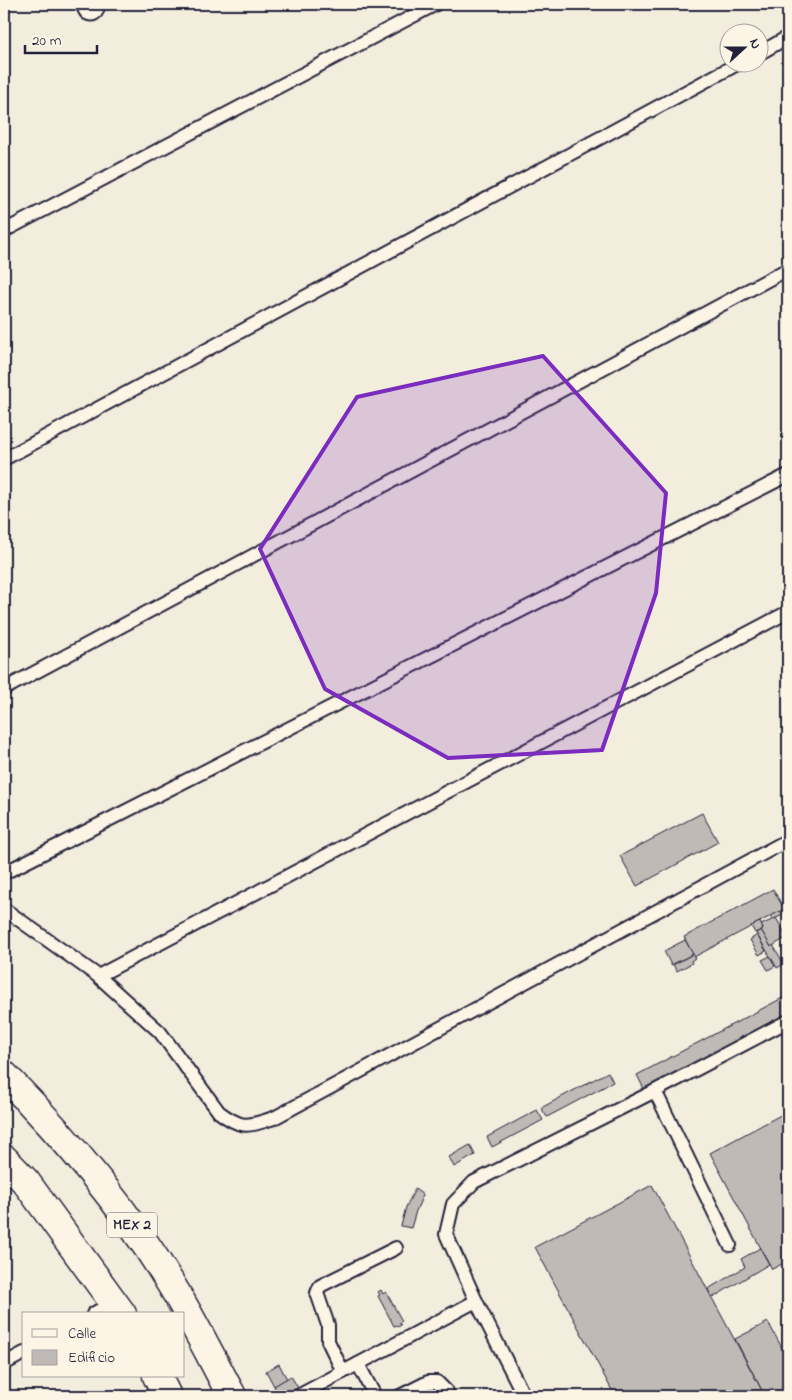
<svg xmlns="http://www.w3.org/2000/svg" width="792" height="1400" font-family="'Indie Flower',sans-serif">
	<rect width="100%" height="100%" fill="#f3edde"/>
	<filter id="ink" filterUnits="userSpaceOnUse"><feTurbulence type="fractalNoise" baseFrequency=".02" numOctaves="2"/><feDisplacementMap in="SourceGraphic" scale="10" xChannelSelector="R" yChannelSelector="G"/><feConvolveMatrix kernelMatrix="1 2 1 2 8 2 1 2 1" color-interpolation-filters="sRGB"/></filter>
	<g filter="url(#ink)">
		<g fill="#bfbab6" stroke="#22223b">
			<polygon points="702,813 718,842 637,886 620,856"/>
			<polygon points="773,889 784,909 694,957 684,937"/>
			<polygon points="783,910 785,914 772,920 770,916"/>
			<polygon points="776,918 787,937 771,947 761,930 763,929 761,925"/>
			<polygon points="760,922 763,929 755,933 751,926"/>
			<polygon points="761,930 771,947 773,945 784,964 777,968 756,933"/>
			<polygon points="757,935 766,951 759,955 750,940"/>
			<polygon points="685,940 693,954 671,965 664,951"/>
			<polygon points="693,954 695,958 691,961 692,963 677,971 673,965"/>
			<polygon points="770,956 775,966 768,970 762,960"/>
			<polygon points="788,995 788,1018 646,1093 637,1075"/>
			<polygon points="608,1072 613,1082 547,1117 541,1108"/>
			<polygon points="537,1110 543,1120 492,1147 487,1137"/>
			<polygon points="788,1111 788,1261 772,1269 710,1153"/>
			<polygon points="470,1145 475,1155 454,1167 449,1157"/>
			<polygon points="652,1185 712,1298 765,1396 615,1396 535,1247"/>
			<polygon points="415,1189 423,1195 416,1211 411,1228 401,1226 406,1207"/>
			<polygon points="760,1248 769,1264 712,1298 708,1289 745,1267 741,1259"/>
			<polygon points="381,1290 383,1294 386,1292 402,1321 399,1323 401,1325 398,1327 397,1325 394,1326 378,1296 380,1295 378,1292"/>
			<polygon points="768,1322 788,1359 788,1396 765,1396 735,1339"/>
			<polygon points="279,1364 287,1379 274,1386 266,1371"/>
			<polygon points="291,1376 298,1388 283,1396 279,1396 274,1386"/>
		</g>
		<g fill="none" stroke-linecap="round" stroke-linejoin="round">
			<defs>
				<g id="lane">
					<polyline points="760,53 788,37"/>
					<polyline points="4,231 436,4"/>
					<polyline points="4,459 741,62"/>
					<polyline points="4,689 788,269"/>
					<polyline points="4,873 788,475"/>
					<path d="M 4,909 L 98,976 L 160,1032 L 219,1112 C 243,1130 248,1126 274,1118 L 788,840"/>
					<polyline points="98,976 788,612"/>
					<polyline points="655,1091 730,1245"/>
					<polyline points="93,1314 114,1302"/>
					<polyline points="4,1364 24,1353"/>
					<polyline points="358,1364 375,1396"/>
					<polyline points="343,1372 328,1341 328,1325 317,1293 320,1286 396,1248"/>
					<polyline points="298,1396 476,1301"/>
					<polyline points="400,1396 428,1382 437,1382 446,1391 449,1396"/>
					<polyline points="524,1396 476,1301 446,1234 453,1204 474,1182 655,1091 788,1021"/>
				</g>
				<polyline id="street" points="89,4 91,8"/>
				<g id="primary">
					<path d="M 4,1075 C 67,1139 126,1208 172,1286 C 194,1322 212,1359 232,1396"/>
					<polyline points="4,1159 26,1182 122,1314"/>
					<polyline points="157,1376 167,1396"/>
				</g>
			</defs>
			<use href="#lane" stroke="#22223b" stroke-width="16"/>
			<use href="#street" stroke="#22223b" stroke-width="29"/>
			<use href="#primary" stroke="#22223b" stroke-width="31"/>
			<use href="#lane" stroke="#fcf5e5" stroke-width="12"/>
			<use href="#street" stroke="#fcf5e5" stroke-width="25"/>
			<use href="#primary" stroke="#fcf5e5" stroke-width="28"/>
		</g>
	</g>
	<path fill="#7b2cbf" fill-opacity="0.2" stroke="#7b2cbf" stroke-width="4" stroke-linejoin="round" d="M 543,356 L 666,493 L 656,593 L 602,750 L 448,758 L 325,689 L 260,549 L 357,397 Z"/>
	<g text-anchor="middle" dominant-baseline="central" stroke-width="4.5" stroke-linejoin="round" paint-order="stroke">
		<rect fill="#fcf5e5" stroke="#63616e" stroke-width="1" x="107" y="1212.5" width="50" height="25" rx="4"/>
		<g font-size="15" font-weight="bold" fill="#22223b">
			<text x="132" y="1225">MEX 2</text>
		</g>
	</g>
	<rect width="792" height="1400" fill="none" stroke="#fcf5e5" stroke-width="20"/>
	<rect x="10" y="10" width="772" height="1380" fill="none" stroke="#22223b" stroke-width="2" filter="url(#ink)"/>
	<rect x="22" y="1312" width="162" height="65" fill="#fcf5e5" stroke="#a5a1a1"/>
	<rect x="32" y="1329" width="25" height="8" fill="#fcf5e5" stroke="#a5a1a1"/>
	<text x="68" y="1338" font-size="15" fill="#22223b">Calle</text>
	<rect x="32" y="1350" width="25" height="15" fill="#bfbab6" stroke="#a5a1a1"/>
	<text x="68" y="1362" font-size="15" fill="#22223b">Edificio</text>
	<g transform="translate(744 48) rotate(69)"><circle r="24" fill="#fcf5e5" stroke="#a5a1a1"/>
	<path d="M0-4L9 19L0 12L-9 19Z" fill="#22223b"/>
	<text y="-8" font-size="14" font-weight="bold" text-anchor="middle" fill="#22223b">N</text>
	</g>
	<path d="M25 45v8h72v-8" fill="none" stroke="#22223b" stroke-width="2.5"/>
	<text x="32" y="45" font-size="15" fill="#22223b" stroke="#fcf5e5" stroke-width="4" paint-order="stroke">20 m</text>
</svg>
